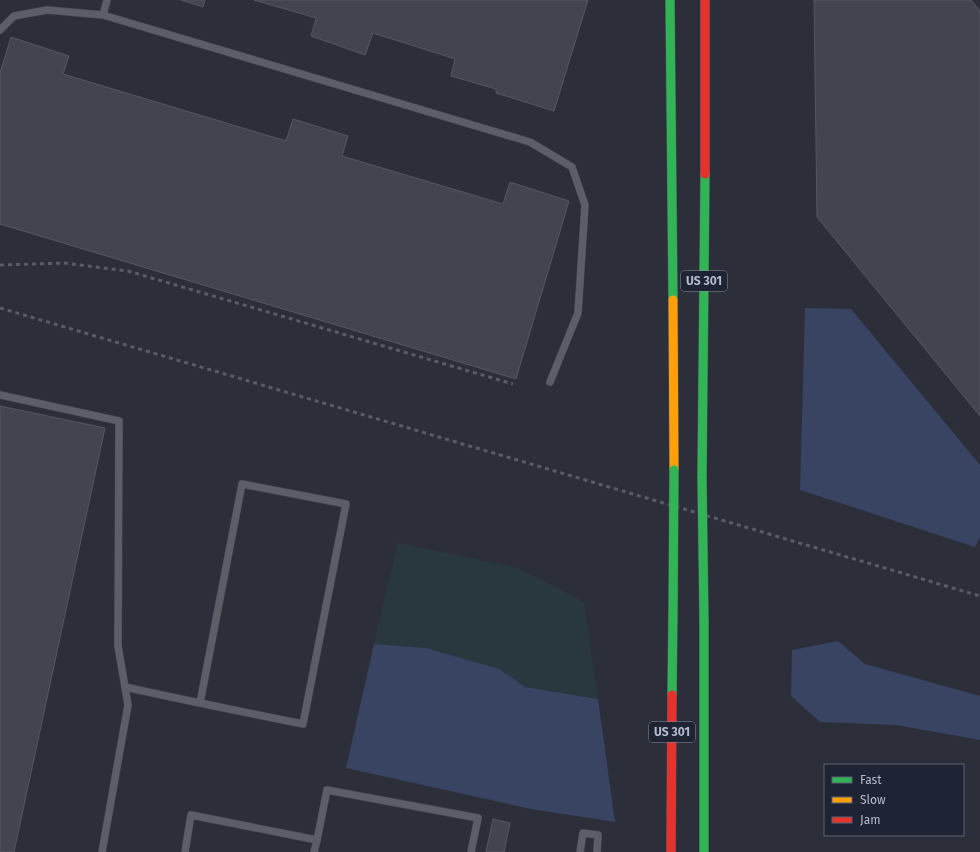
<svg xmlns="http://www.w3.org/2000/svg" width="980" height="852" font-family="'Fira Sans',sans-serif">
	<rect width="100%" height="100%" fill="#2c2f39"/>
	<polygon fill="#29383f" points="398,543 518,568 584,602 598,699 525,687 499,669 426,648 374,644"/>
	<g fill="#394362">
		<polygon points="805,308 851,309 980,465 980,537 975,547 800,490"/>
		<polygon points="838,641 865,664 980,696 980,740 896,725 820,722 791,696 792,650"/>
		<polygon points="374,644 426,648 499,669 525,687 598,699 615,822 531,809 346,768"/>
	</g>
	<g fill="#42454e" stroke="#545761">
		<polygon points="181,0 205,0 203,7"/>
		<polygon points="254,0 588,0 554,111 496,93 496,89 451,76 455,59 449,57 373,33 365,55 311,36 316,18"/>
		<polygon points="814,0 971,0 980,11 980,416 817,217"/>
		<polygon points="11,37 69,56 63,74 286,141 293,119 348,136 342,156 503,204 510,182 569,201 516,379 0,224 0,73"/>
		<polygon points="0,406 105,428 14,852 0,852"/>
		<polygon points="493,819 510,823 504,852 486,852"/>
	</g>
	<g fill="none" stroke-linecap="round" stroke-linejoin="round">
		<defs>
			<g id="lane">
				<polyline points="107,0 103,15 530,142 572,167 585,205 578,313 550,382"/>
				<polyline points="0,30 14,16 47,10 103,15"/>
				<polyline points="0,395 119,421 118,646 128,705 102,852"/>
				<path d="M 125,687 C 184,700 243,712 303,724 L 346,504 L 242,484 L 200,703"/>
				<polyline points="185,852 191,815 317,840 327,790 478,818 471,852"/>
				<polyline points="314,852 317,840"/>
				<polyline points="580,852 583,833 598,835 597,852"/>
			</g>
			<g id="fast">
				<polyline points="670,0 673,300"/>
				<polyline points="702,478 705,174"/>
				<polyline points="704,620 704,852"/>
				<polyline points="672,695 673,612"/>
			</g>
			<polyline id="slow" points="673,300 674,470"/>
			<g id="jam">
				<polyline points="705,0 705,174"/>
				<polyline points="671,852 672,695"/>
			</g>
		</defs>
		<use href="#lane" stroke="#4a4c53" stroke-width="8"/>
		<use href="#fast" stroke="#4a4c56" stroke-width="10"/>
		<use href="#slow" stroke="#4a4c56" stroke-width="10"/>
		<use href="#jam" stroke="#4a4c56" stroke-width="10"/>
		<use href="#lane" stroke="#5c5e67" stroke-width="7"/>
		<use href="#fast" stroke="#30b455" stroke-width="9"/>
		<use href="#slow" stroke="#ff9f0a" stroke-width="9"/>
		<use href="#jam" stroke="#e5322d" stroke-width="9"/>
		<g stroke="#5a5c65" stroke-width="3" stroke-dasharray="4 4" stroke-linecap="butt">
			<polyline points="0,265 64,263 128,271 513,384"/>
			<polyline points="0,308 980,596"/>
		</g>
		<defs>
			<g id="fast-bridge">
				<polyline points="702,478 704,620"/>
				<polyline points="673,612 674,470"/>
			</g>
		</defs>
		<use href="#fast-bridge" stroke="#4a4c56" stroke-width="10" stroke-linecap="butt"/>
		<use href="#fast-bridge" stroke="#30b455" stroke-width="9"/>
	</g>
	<g text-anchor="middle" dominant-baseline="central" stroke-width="3" stroke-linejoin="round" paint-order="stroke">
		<g fill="#1f2435" stroke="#898d9d" stroke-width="1">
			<rect x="681" y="271" width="46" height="20" rx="3"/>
			<rect x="649" y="722" width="46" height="20" rx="3"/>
		</g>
		<g font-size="12" font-weight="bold" fill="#b6baca">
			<text x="704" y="281">US 301</text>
			<text x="672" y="732">US 301</text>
		</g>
	</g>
	<rect x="824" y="764" width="140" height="72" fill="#1f2435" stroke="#5b6071"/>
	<rect x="832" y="777" width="20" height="6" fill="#30b455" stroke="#5b6071"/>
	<text x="860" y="784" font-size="12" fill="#b6baca">Fast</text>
	<rect x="832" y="797" width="20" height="6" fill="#ff9f0a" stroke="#5b6071"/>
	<text x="860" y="804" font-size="12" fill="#b6baca">Slow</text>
	<rect x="832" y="817" width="20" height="6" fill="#e5322d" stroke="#5b6071"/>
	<text x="860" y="824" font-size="12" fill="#b6baca">Jam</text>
</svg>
